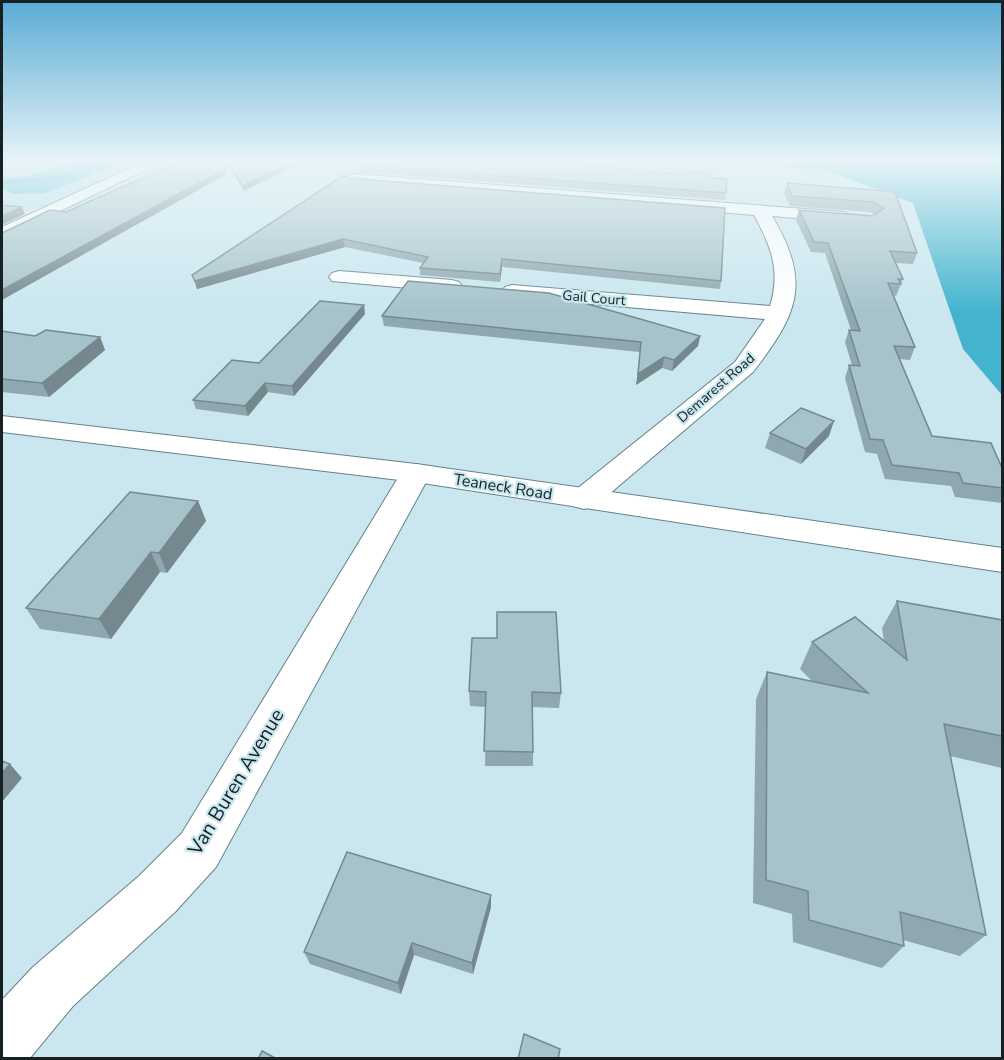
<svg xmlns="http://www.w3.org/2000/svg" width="1004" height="1060" font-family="'Nunito Sans',sans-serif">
	<rect width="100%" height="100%" fill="#cae7ef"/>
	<polygon fill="#b7dce6" points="2,162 155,162 55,209 2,204"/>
	<g fill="#44b4ce">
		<polygon points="75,162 125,162 45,193 12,194 2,188 2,178 28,176"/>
		<polygon points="709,162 1002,162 1002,395 963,349 913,203 825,170"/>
	</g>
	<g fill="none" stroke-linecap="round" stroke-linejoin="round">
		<path fill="#269eb7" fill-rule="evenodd" d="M 99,162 L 106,162 C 76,179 36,184 2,184 L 2,180 L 54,176 Z"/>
		<defs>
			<g id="minor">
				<polygon points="143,162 162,162 2,239 2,227"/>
				<path d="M 354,174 L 844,212 L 853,217 L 844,222 L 772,216 C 812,283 798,314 753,372 L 595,506 L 584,509 L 573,506 L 568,499 L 573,492 L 735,362 L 765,319 L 512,297 L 505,295 L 502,291 L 505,287 L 512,285 L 770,306 C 781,271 771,246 754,215 L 349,182 L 346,179 L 349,176 Z"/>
				<polygon points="339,271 452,280 459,282 462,286 459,290 452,292 332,281 329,277 332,273"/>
				<polygon points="416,464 427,466 431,473 216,867 175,912 73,1006 30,1058 2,1058 2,1000 33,967 139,876 182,833 401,473 405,466"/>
			</g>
			<polygon id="major" points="2,416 416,464 1002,548 1002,572 416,482 2,432"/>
		</defs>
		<use href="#minor" stroke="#668188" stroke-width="2"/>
		<use href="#major" stroke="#668188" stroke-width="2"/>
		<use href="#minor" fill="#fff" fill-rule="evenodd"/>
		<use href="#major" fill="#fff" fill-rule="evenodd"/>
	</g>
	<g fill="#8fa7ae">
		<polygon points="226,162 303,162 244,191"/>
		<polygon points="357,165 711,178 726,193 725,200 358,172"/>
		<polygon points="348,178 721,281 720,289 502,267 500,282 420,275 420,268 423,263 345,247 197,289 192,275"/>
		<polygon points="787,183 895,192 917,253 913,264 896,263 903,279 896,296 893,295 915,347 910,360 899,359 932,436 1002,468 1002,503 955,497 951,486 885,479 877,454 865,452 845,378 849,365 852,365 845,342 849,330 851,330 825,253 811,252 796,220 799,210 873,216 875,215 870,212 790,206 784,193"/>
		<polygon points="365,314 294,396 268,392 248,416 196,409 193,400 259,363"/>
		<polygon points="382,316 700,336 698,346 672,371 662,368 636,385 640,352 384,326"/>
		<polygon points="2,331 35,336 100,337 105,350 49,397 2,392"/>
		<polygon points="770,433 829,436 801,464 765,448"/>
		<polygon points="198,501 206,521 167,573 160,572 111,639 40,629 26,608"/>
		<polygon points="897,601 1002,620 1002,768 950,756 986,935 960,956 903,940 904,946 882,968 793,942 792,914 753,903 756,699 767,672 812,681 800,669 812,642 884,642 882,628"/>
		<polygon points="469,691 561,693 559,708 532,707 533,752 533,766 485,766 486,707 470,706"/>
		<polygon points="491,895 491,907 473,974 414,955 401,994 310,964 304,952"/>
	</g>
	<g fill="#74888d">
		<polygon points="292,162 303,162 244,191 243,186"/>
		<polygon points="226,168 227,174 2,300 2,290"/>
		<polygon points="22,207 25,214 2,225 2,216"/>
		<polygon points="343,239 345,247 197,289 195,281"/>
		<polygon points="502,259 502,267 500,282 500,274"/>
		<polygon points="364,305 365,314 294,396 292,386"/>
		<polygon points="700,336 698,346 672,371 674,360"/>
		<polygon points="100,337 105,350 49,397 42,383"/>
		<polygon points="664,357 662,368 636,385 638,374"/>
		<polygon points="265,383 268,392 248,416 245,406"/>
		<polygon points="834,421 829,436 801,464 806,449"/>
		<polygon points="198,501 206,521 167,573 159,553"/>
		<polygon points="151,552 160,572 111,639 99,619"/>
		<polygon points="10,764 22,778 2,802 2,773"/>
		<polygon points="491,895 491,907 473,974 472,963"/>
		<polygon points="412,943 414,955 401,994 398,983"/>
	</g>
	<g fill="#a6c2ca" stroke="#74888d" stroke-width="1.5">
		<polygon points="178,162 223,162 226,168 2,290 2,233 50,210 66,212"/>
		<polygon points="228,162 292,162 243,186"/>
		<polygon points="362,162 553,162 677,174 677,170 712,173 711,178 727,179 726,193 357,165"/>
		<polygon points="344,175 348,178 725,208 721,281 502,259 500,274 420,268 428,257 343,239 195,281 192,275"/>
		<polygon points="787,183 895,192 917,253 890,251 903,279 898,279 901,284 888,283 915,347 894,346 932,436 991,443 1002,468 1002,488 963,483 959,473 892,465 883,440 870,439 849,365 860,366 849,330 860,331 828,243 814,242 799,210 873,216 884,208 873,202 792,196"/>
		<polygon points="2,205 22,207 2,216"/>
		<polygon points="408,281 549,293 700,336 674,360 664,357 638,374 641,342 382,316"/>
		<polygon points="320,301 364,305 292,386 265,383 245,406 193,400 232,360 259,363"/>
		<polygon points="46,330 100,337 42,383 2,379 2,331 35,336"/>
		<polygon points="801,408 834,421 806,449 770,433"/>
		<polygon points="130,492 198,501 159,553 151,552 99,619 26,608"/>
		<polygon points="897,601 1002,620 1002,736 944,724 986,935 900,912 904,946 809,920 808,891 766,880 767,672 868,693 812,642 855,617 907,660"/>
		<polygon points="497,612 556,612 561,693 532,692 533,752 484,751 486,692 469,691 472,638 497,638"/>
		<polygon points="2,761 10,764 2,773"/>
		<polygon points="347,852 491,895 472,963 412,943 398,983 304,952"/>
		<polygon points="524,1034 560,1049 558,1059 518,1059"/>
		<polygon points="262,1051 277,1059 258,1059"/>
	</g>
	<linearGradient id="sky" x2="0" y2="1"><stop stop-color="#5aabd4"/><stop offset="0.52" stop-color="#e7f4f8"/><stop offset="1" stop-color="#e7f4f8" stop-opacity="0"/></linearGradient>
	<rect width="1004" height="311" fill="url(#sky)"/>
	<g text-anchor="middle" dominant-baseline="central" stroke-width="4.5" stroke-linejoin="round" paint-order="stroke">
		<g font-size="14" fill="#162124" stroke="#cae7ef">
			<text transform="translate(594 298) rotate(5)">Gail Court</text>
			<text transform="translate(716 388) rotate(-41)">Demarest Road</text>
		</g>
		<g font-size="16" fill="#162124" stroke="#cae7ef">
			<text transform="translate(503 487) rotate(9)">Teaneck Road</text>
		</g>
		<g font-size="20" fill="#162124" stroke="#cae7ef">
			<text transform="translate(236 782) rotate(-59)">Van Buren Avenue</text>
		</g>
	</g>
	<rect width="1004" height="1060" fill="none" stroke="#162124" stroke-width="6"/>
</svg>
